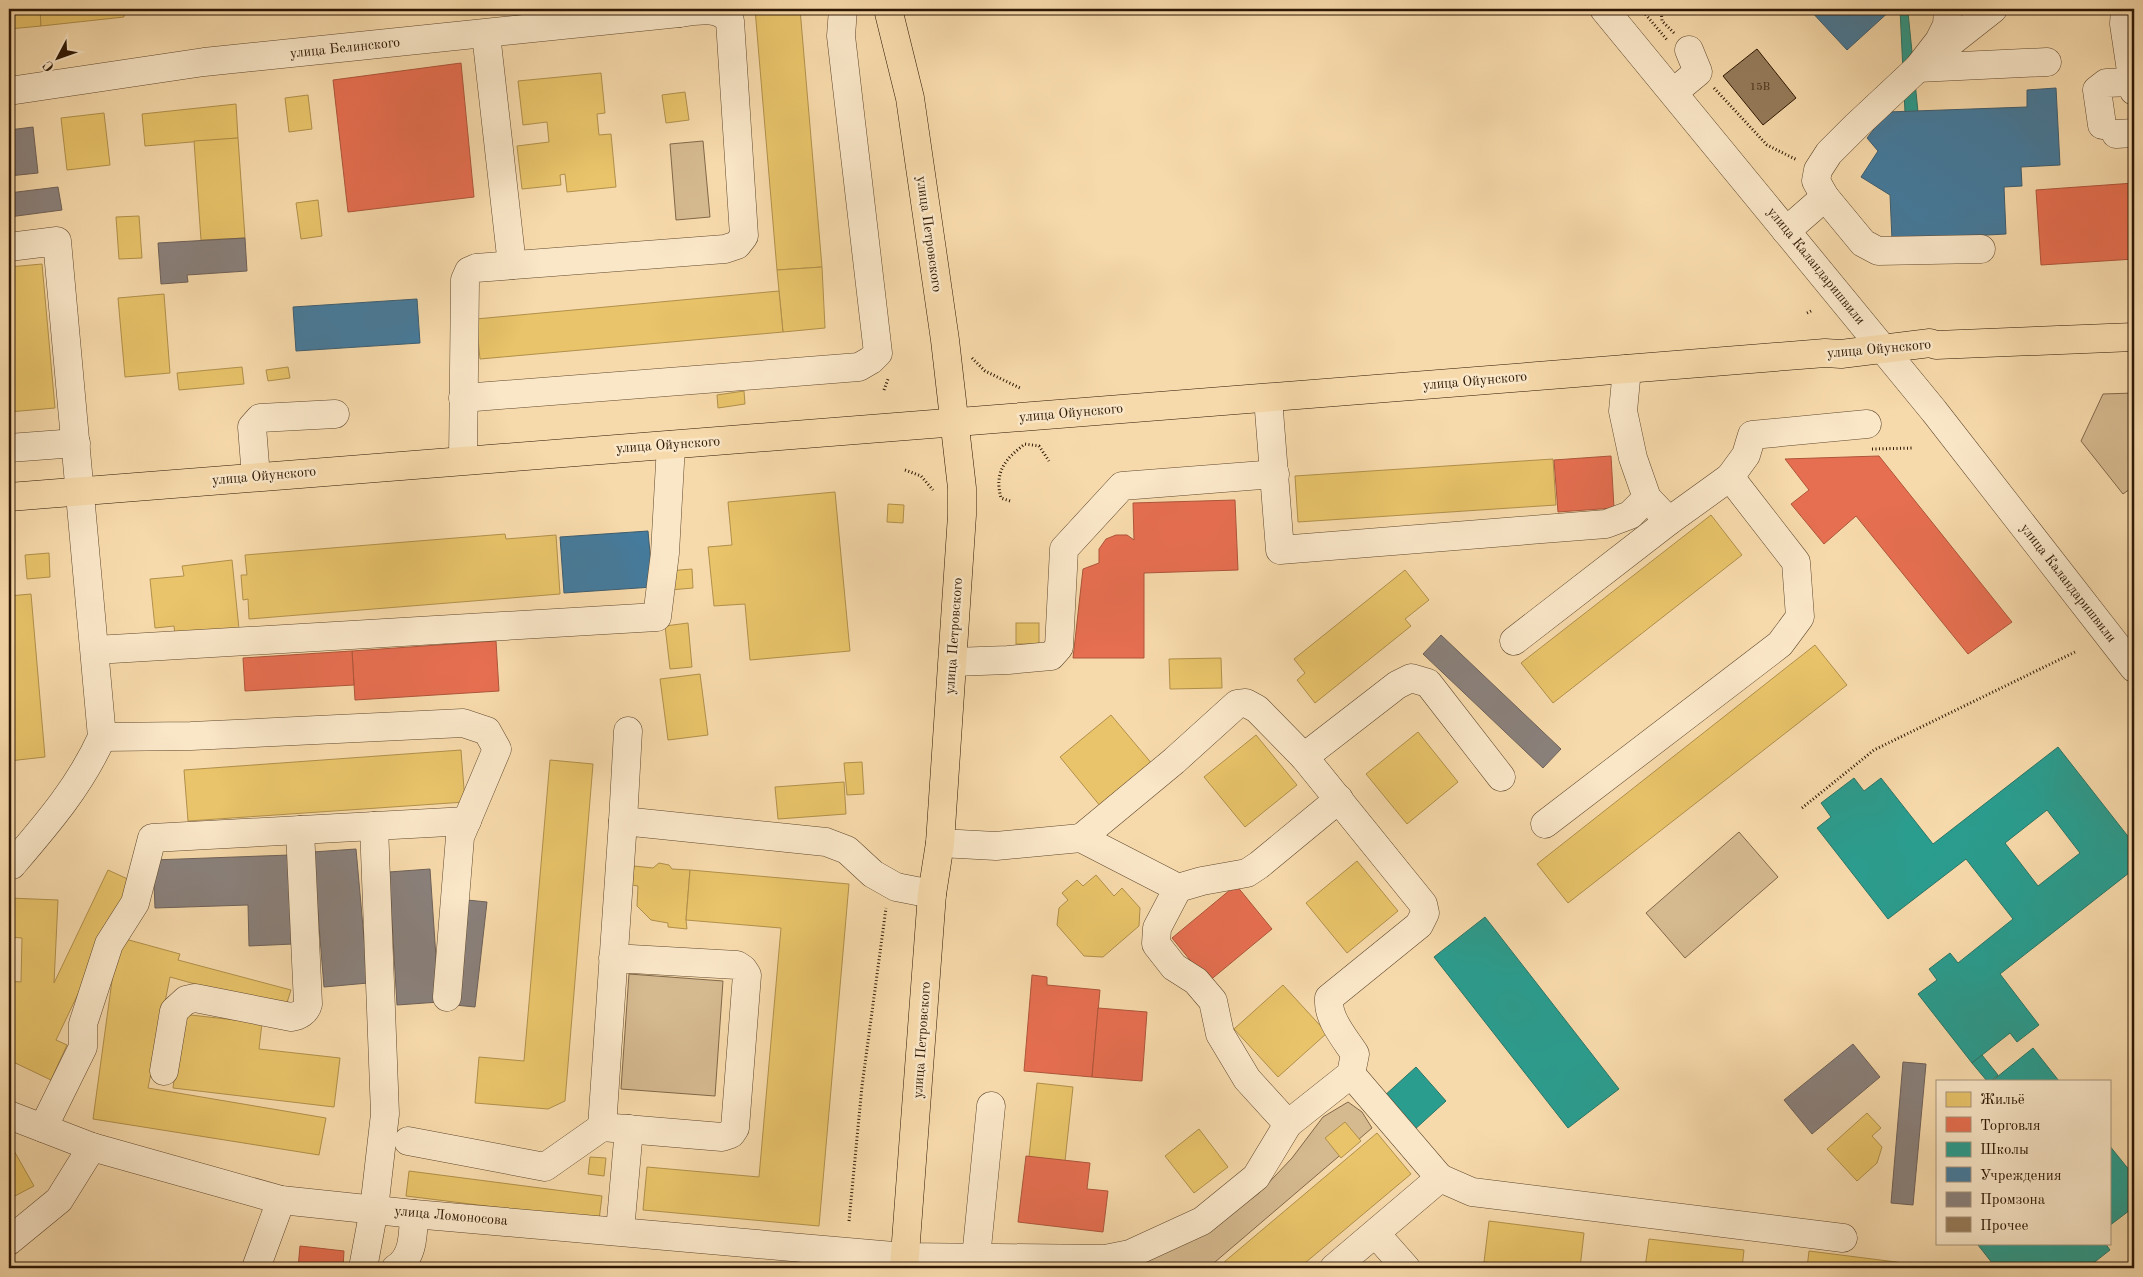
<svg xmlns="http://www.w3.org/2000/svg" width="2143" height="1277" font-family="'Old Standard TT',serif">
	<rect width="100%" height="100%" fill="#f7daab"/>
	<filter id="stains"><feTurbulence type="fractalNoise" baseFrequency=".004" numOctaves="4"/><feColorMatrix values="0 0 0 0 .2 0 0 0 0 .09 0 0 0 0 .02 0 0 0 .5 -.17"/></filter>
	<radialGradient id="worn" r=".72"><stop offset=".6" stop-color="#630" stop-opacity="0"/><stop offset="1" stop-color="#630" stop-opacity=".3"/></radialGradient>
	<g fill="#d5b98f" stroke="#81684a">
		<polygon points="703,141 710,217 676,220 670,144"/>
		<polygon points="2134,393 2134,486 2123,494 2081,441 2103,394"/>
		<polygon points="1739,832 1778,877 1685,958 1646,913"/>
		<polygon points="629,974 723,981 715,1096 621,1089"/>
		<polygon points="1348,1102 1362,1112 1372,1128 1208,1268 1128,1268 1212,1228 1259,1193 1292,1158 1323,1117"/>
	</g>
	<g fill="#e9c46a" stroke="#b1904b">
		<polygon points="9,9 40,9 41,26 9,29"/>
		<polygon points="40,9 124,9 124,17 41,26"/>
		<polygon points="755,9 800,9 822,267 777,270"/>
		<polygon points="601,73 605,113 597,114 599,135 611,134 616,187 567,192 565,174 560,175 561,185 522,189 517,146 549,142 547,122 523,125 518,81"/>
		<polygon points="685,92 689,120 666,123 662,95"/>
		<polygon points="308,95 312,129 289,132 285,98"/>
		<polygon points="236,104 238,138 145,146 142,114"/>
		<polygon points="104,113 110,165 67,170 61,118"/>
		<polygon points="238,138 245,238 201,240 194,141"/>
		<polygon points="318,200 322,236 301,239 296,203"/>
		<polygon points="139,216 142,258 119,259 116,217"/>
		<polygon points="42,264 55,408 9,412 9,267"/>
		<polygon points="822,267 825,328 783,332 777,270"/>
		<polygon points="779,291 783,332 480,359 476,319"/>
		<polygon points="164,294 170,373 125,377 118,298"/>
		<polygon points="242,367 244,384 179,390 177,373"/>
		<polygon points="288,367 290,378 268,381 266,370"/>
		<polygon points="744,391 745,404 718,408 717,395"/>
		<polygon points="1553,459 1556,505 1298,522 1295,476"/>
		<polygon points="835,492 850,651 750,660 745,604 714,606 708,547 732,545 728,502"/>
		<polygon points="888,504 904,505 903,523 887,522"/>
		<polygon points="1711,515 1742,555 1553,703 1521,663"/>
		<polygon points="505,534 506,539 556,535 560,594 249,619 248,599 243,600 241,575 247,575 245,555"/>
		<polygon points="49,553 50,577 27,579 25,555"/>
		<polygon points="232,560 239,629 175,635 174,626 155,628 150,579 184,576 182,566"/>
		<polygon points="692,569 693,588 670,590 668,571"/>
		<polygon points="1405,570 1429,600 1405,619 1411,626 1315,703 1297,680 1305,673 1294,659"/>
		<polygon points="31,594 45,757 9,761 9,596"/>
		<polygon points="688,623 692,667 670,669 665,626"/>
		<rect x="1016" y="623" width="23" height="21"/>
		<polygon points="1815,645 1847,685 1568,903 1537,864"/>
		<polygon points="1221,658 1222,688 1170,689 1169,659"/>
		<polygon points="700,674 708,735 668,740 660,679"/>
		<polygon points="1111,715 1153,765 1101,807 1060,757"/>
		<polygon points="1418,732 1458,782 1407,824 1366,774"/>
		<polygon points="1256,735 1297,785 1245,827 1204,777"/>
		<polygon points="461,750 465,802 188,821 184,770"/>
		<polygon points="550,760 593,764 565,1101 548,1109 475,1103 479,1057 524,1061"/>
		<polygon points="862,762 864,794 847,795 844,763"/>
		<polygon points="844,782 846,814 778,819 775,787"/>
		<polygon points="1357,861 1398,911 1347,953 1306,903"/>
		<polygon points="659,863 669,865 672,869 690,870 686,920 687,929 668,927 668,923 651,920 637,906 638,886 632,885 634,866 653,868"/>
		<polygon points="108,870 132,881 56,1040 67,1045 51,1080 9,1060 9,981 21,982 22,938 9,937 9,898 58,900 54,983"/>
		<polygon points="690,870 849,884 819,1226 643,1210 647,1167 759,1177 781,928 686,920"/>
		<polygon points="1096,875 1114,896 1122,888 1140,908 1139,926 1103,957 1084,956 1057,925 1059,908 1068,900 1062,893 1077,880 1083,886"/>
		<polygon points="118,937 180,954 178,960 291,990 285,1009 170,977 148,1088 326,1118 319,1155 93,1119"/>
		<polygon points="1283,985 1327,1033 1278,1077 1234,1029"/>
		<polygon points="182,1014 262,1023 259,1049 340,1058 334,1107 173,1088"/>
		<polygon points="1037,1083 1073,1087 1065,1161 1029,1157"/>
		<polygon points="1867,1113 1881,1128 1872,1136 1882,1147 1877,1163 1857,1181 1827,1149"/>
		<polygon points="1345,1122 1361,1141 1341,1158 1325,1138"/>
		<polygon points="1199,1129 1228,1167 1194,1193 1165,1156"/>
		<polygon points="1377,1133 1411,1174 1299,1268 1217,1268"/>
		<polygon points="9,1142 34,1186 9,1199"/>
		<polygon points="590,1157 606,1158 604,1176 588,1174"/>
		<polygon points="409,1171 602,1196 599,1220 406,1196"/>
		<polygon points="1489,1221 1584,1233 1580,1268 1534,1268 1484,1262"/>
		<polygon points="1649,1239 1744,1250 1742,1268 1645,1268"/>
		<polygon points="1809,1251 1904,1263 1904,1268 1807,1268"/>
		<polygon points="458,1263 479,1266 480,1264 505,1266 504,1268 436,1268 440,1266 458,1267"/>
	</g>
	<g fill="#e76f51" stroke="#af553a">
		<polygon points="461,63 474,197 348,212 333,80"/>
		<polygon points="2134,183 2134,259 2041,265 2036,190"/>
		<polygon points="1611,456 1614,508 1558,512 1554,460"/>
		<polygon points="1879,456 2012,622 1968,654 1856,516 1824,544 1791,504 1809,490 1785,459"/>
		<polygon points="1235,500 1238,570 1144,573 1144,658 1073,658 1083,569 1099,563 1099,549 1106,539 1116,535 1127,535 1134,540 1133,503"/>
		<polygon points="496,641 499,691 355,700 352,651"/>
		<polygon points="352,651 354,685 245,691 243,658"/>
		<polygon points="1236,885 1272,929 1208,982 1172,938"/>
		<polygon points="1032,975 1047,977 1047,985 1100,990 1092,1077 1024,1071"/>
		<polygon points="1098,1008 1147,1012 1142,1081 1092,1077"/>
		<polygon points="1026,1156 1090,1163 1087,1189 1108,1191 1103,1232 1018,1222"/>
		<polygon points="300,1246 344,1251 343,1268 298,1268"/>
	</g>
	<g fill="#2a9d8f" stroke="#2b7565" fill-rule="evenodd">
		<polygon points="1900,9 1912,9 1908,12 1918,112 1905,112"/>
		<path d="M 2058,747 L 2134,844 L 2134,869 L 2000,974 L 2039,1025 L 2017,1042 L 2010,1033 L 1972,1063 L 1918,994 L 1937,980 L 1929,969 L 1950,953 L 1958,963 L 2013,919 L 1966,859 L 1888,919 L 1817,828 L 1831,817 L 1821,803 L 1854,778 L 1864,791 L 1881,778 L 1933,844 ZM 2047,810 L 2080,853 L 2038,886 L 2005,843 Z"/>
		<polygon points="1485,917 1619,1089 1568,1128 1434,957"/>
		<polygon points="2033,1048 2059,1081 1992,1081"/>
		<polygon points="1982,1055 1998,1075 1991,1081 1987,1081 1972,1063"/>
		<polygon points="1416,1067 1446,1101 1413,1131 1383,1097"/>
		<polygon points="2109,1145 2134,1176 2134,1207 2109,1226"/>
		<polygon points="1981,1243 2105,1243 2110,1250 2087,1268 1996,1268 1978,1245"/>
	</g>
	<g fill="#457b9d" stroke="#3e5d6f">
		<polygon points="1809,9 1892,9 1847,50"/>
		<polygon points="2056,88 2060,165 2021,167 2022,186 2004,187 2006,234 1892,240 1890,195 1861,177 1878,151 1867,138 1887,112 2027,107 2027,90"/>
		<polygon points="417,299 420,343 296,351 293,307"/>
		<polygon points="648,531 653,587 564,593 560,537"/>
	</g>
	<g fill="#8a817c" stroke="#6e6158">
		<polygon points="33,127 38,173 9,176 9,130"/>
		<polygon points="58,187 62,210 9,217 9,193"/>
		<polygon points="245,238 247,271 187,275 188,282 161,284 158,243"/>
		<polygon points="1441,635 1561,749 1543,768 1423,654"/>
		<polygon points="356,849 368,983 324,987 313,852"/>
		<polygon points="290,855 293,944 249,946 248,905 155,908 153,860"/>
		<polygon points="430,869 439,1002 397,1005 389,872"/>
		<polygon points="467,900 487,902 475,1007 455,1005"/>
		<polygon points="1853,1044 1880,1077 1812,1134 1784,1100"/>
		<polygon points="1903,1062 1926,1064 1913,1205 1891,1203"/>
	</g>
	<polygon fill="#967c5b" stroke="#2d1704" points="1757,49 1796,98 1763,125 1723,76"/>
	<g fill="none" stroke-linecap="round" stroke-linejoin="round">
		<defs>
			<g id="minor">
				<polyline points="1604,9 1934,411 2134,668"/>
				<polyline points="1948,9 1947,25 1939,41 1918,68 2047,62"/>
				<polyline points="2125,9 2124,24 2134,91"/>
				<polyline points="486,34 512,265"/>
				<polyline points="9,91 204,62 679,13 679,9"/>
				<polyline points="1674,92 1698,72 1689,50"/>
				<polyline points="2102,125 2097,90 2106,83 2132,82"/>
				<polyline points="2116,134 2134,133"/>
				<polyline points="1786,231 1825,197"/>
				<path d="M 9,247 L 57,241 L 102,737 C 80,786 47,824 12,865"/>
				<polyline points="1981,249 1878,251 1863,243 1825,197 1816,181 1818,170 1829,153 1856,126 1918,68 1993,9"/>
				<polyline points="463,398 859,367 871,360 878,353 841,36 843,9"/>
				<polyline points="1268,398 1280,550 1606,524 1630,515 1647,498"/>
				<polyline points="9,448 76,443"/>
				<path d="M 463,460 L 465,280 L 469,271 L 476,268 L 725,249 L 737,245 L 744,236 L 730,21 C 718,5 697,11 679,13"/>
				<polyline points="256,477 252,427 260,418 335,414"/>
				<polyline points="1730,477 1746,455 1752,435 1867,424"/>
				<polyline points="1514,641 1669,521 1647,498 1633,458 1623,411 1627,369"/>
				<polyline points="95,650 657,617 665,553 671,445"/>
				<polyline points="953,662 1008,660 1051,656 1059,647 1064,549 1122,486 1275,474"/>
				<polyline points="102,737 191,736 463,723 487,731 497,749 460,837 447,997"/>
				<polyline points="1304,757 1397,685 1411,678 1428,683 1501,777"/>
				<polyline points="623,821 628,731"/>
				<polyline points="1545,824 1780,644 1800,617 1796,562 1730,477 1669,521"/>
				<polyline points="940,843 996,846 1081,838 1178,888 1202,881 1247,873 1259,865 1339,799"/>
				<polyline points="1178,888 1157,928 1156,944 1174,967 1196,981 1213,1001 1220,1034 1247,1079 1288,1124"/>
				<polyline points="613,958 737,965 743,969 747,975 735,1128 731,1134 722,1137 602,1127 623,821 826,842 847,850 873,874 896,887 932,894"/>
				<path d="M 164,1071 L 174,1011 L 186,1000 L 195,998 L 291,1017 C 299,1016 306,1012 308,1004 L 300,830"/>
				<polyline points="1351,1074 1440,1178"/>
				<path d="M 9,1115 L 92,1147 L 281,1200 L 414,1214 L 905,1257 L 1105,1259 L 1130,1254 L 1202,1221 L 1256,1177 L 1288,1124 L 1351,1074 L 1355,1054 C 1344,1037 1327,1018 1329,998 L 1419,925 L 1425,913 L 1423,904 L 1304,757 L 1257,709 L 1246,703 L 1237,704 L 1174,761 L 1081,838"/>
				<polyline points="43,1128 83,1047 83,1024 109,944 135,903 152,838 467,821"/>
				<polyline points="408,1141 545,1167 602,1127"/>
				<polyline points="620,1231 629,1129"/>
				<polyline points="1376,1234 1406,1268"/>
				<polyline points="9,1241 59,1200 92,1147"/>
				<polyline points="256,1268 281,1200"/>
				<polyline points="363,1268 374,1209 385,1114 374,826"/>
				<path d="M 396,1268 C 414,1257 413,1233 414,1214"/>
				<polyline points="975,1268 991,1106"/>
				<polyline points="1334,1268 1440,1178 1472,1192 1843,1238"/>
			</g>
			<g id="major">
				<polyline points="888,9 910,98 945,340 962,488 962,515 940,843 932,894 904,1268"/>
				<path d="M 9,497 C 615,448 1220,402 1825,353 L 1841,354 L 1930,343 L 1936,345 L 2134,337"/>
			</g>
		</defs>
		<use href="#minor" stroke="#60482e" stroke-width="29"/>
		<use href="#major" stroke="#2d1704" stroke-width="29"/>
		<g stroke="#2d1704" stroke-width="3" stroke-dasharray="1 2.5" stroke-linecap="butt">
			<polyline points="1641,9 1668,41"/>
			<polyline points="1661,9 1662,21 1674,33"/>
			<polyline points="1714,88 1767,145 1797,160"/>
			<polyline points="1807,313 1813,310"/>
			<polyline points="972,358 985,371 1020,388"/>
			<polyline points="884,390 888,379"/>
			<polyline points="1872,449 1914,448"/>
			<polyline points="905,470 921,476 933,490"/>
			<path d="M 1010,501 L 1001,498 C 994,472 1005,459 1025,444 L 1039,446 L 1049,461"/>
			<polyline points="1802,808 1874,750 2075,652"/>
			<polyline points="849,1221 862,1086 886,908"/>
		</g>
		<use href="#minor" stroke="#fae7c8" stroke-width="28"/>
		<use href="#major" stroke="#f7daab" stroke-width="28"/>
	</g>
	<g text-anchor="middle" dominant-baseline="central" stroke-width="5" stroke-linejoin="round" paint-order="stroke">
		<g font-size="11" fill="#47301a">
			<text x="1760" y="87">15В</text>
		</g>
		<g font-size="14" fill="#2d1704" stroke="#fae7c8">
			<text transform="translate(345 48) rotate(-6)">улица Белинского</text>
			<text transform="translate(929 234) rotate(82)">улица Петровского</text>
			<text transform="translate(1816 266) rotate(51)">улица Каландаришвили</text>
			<text transform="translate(1879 349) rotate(-5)">улица Ойунского</text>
			<text transform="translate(1475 381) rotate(-5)">улица Ойунского</text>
			<text transform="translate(1071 413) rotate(-5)">улица Ойунского</text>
			<text transform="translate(668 445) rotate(-4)">улица Ойунского</text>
			<text transform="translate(264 476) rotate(-5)">улица Ойунского</text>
			<text transform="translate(2068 583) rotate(52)">улица Каландаришвили</text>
			<text transform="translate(954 636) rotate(-86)">улица Петровского</text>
			<text transform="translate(922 1040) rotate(-86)">улица Петровского</text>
			<text transform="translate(451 1216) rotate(5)">улица Ломоносова</text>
		</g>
	</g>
	<rect width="2143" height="1277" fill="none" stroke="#f7daab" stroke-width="30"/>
	<rect x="10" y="10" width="2123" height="1257" fill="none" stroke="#2d1704" stroke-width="2.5"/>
	<rect x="15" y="15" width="2113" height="1247" fill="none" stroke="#2d1704"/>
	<rect x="1936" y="1080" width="175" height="165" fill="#fae7c8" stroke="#a8947a"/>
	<rect x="1946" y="1092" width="25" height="15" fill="#e9c46a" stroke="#a8947a"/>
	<text x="1980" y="1104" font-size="15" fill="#2d1704">Жильё</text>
	<rect x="1946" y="1117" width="25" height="15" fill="#e76f51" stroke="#a8947a"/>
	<text x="1980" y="1130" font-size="15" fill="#2d1704">Торговля</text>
	<rect x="1946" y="1142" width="25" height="15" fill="#2a9d8f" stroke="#a8947a"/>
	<text x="1980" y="1154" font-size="15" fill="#2d1704">Школы</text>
	<rect x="1946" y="1167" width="25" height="15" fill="#457b9d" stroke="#a8947a"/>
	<text x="1980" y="1180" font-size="15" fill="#2d1704">Учреждения</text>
	<rect x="1946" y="1192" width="25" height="15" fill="#8a817c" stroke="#a8947a"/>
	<text x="1980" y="1204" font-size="15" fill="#2d1704">Промзона</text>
	<rect x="1946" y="1217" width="25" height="15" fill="#967c5b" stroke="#a8947a"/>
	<text x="1980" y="1230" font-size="15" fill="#2d1704">Прочее</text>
	<g transform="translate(58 58) rotate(229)" stroke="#fae7c8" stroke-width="4" paint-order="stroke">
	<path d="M0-4L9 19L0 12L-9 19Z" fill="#2d1704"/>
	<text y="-8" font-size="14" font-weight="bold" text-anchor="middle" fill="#2d1704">С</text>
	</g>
	<rect width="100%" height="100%" filter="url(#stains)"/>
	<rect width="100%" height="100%" fill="url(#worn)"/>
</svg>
